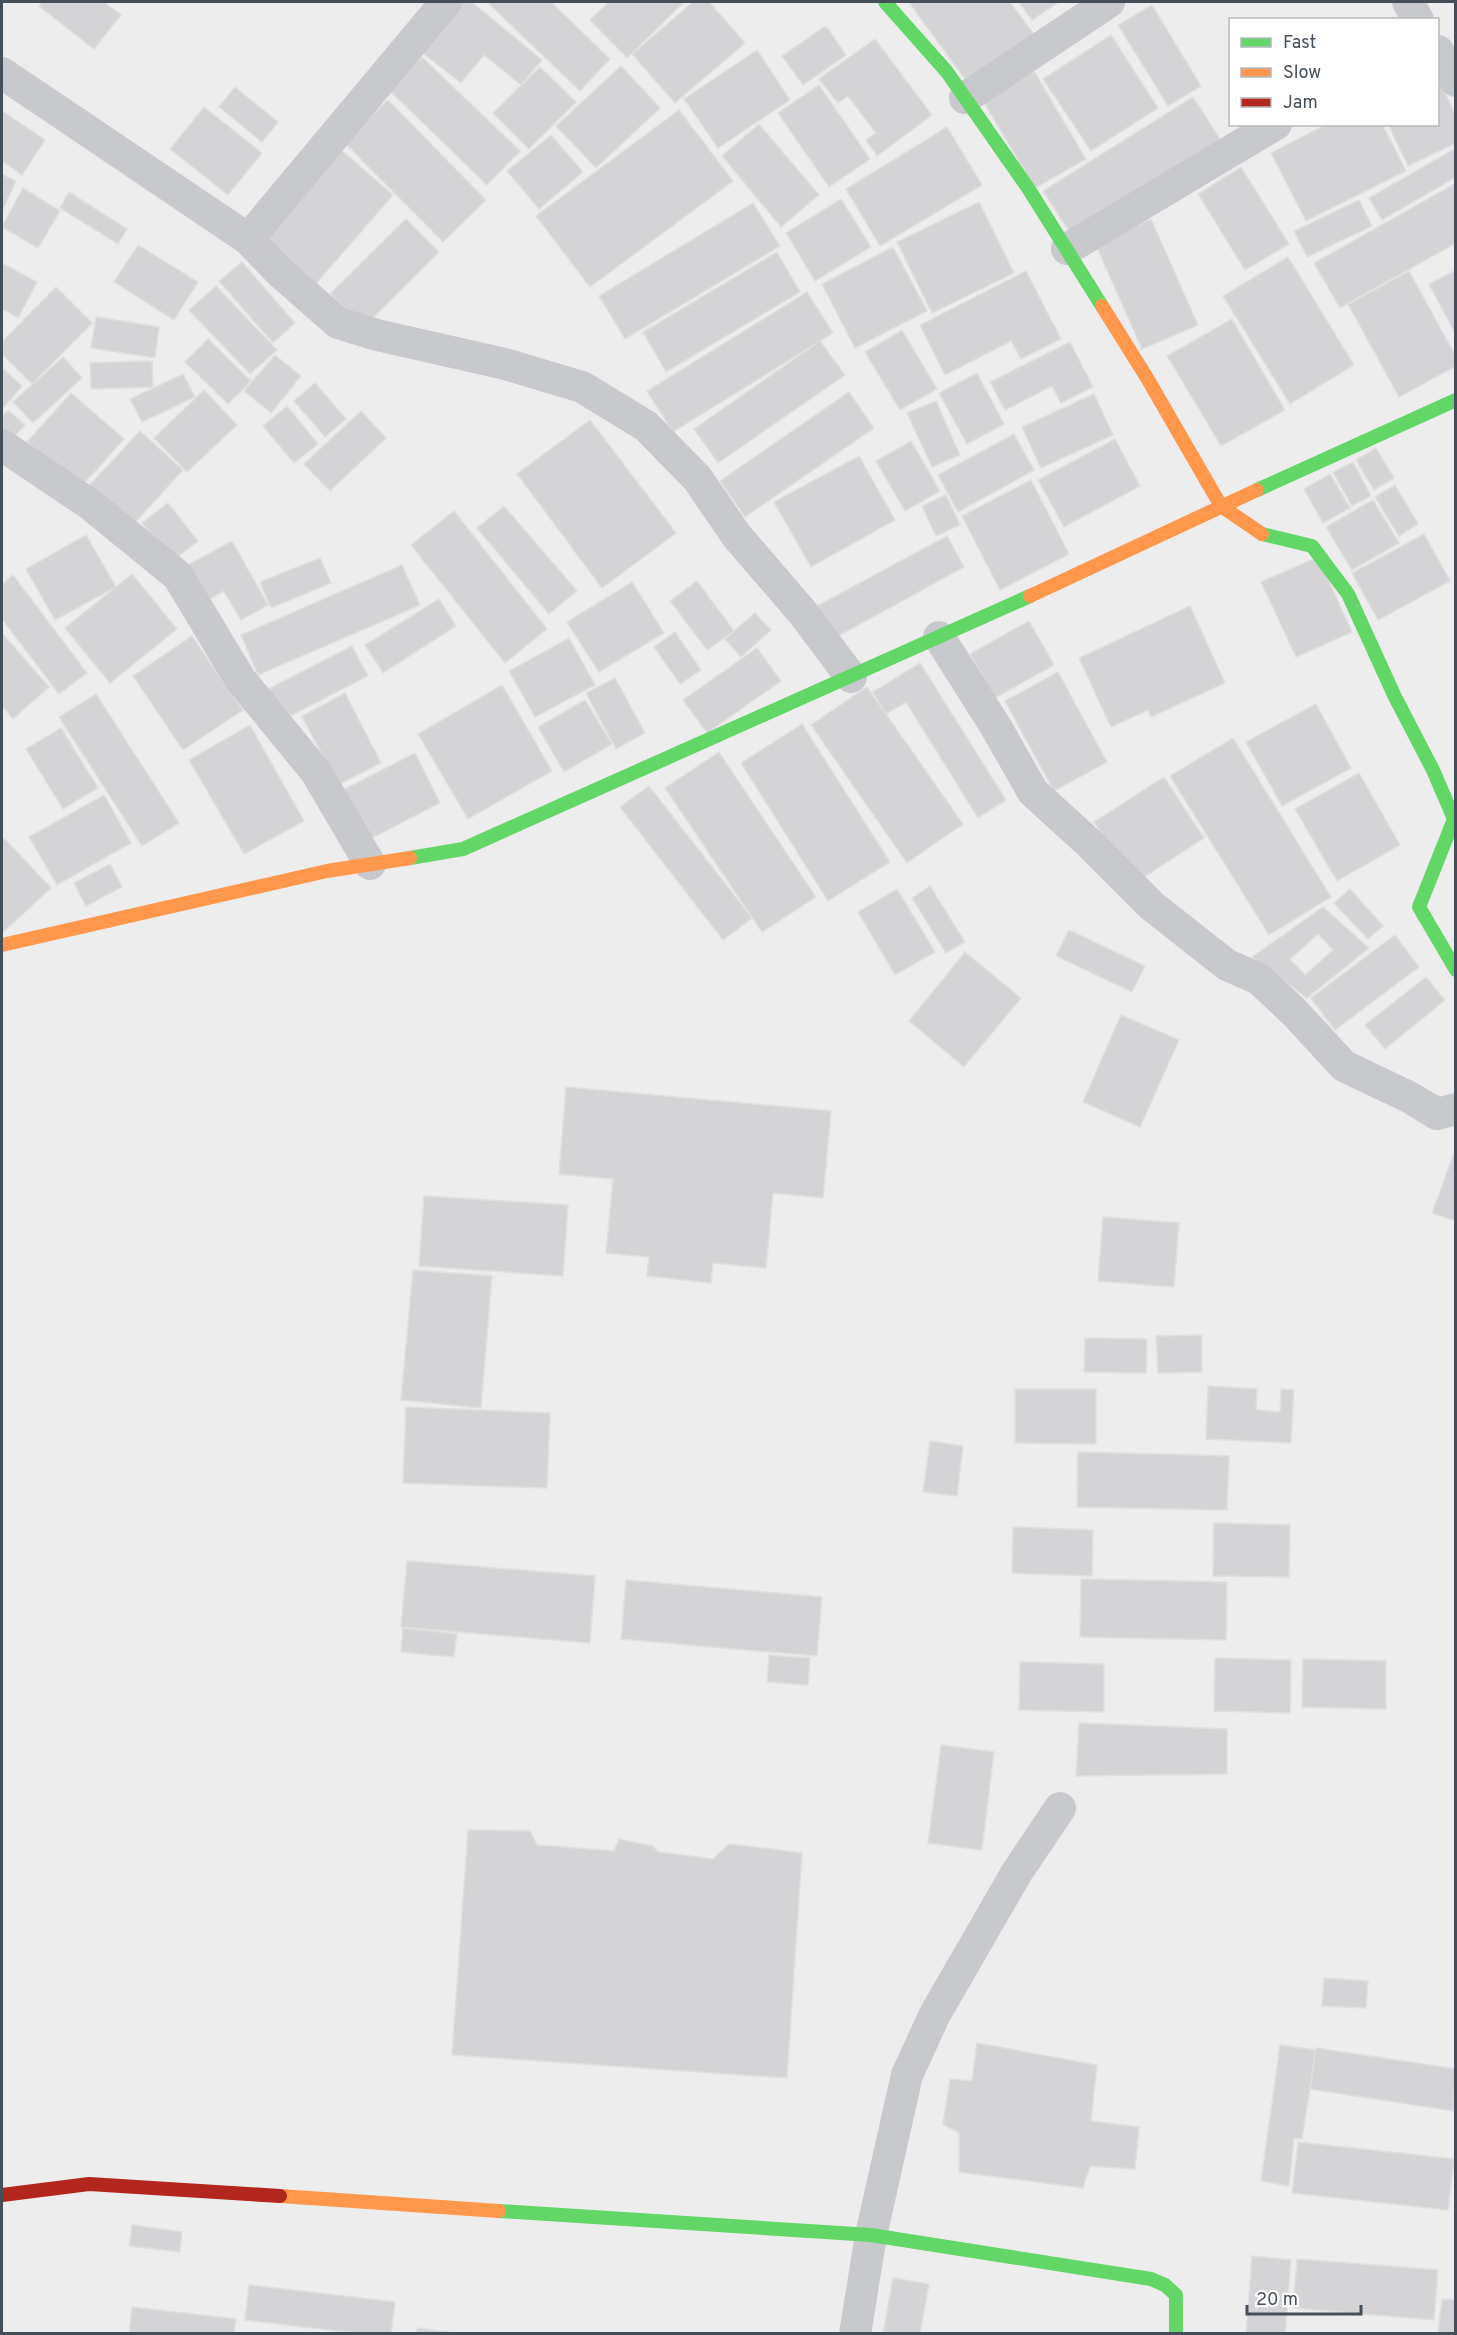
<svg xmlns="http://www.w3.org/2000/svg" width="1457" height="2335" font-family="Overpass,sans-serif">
	<rect width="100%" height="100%" fill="#eeeded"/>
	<g fill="#d4d4d6" stroke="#dfdfe0" stroke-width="1.5" fill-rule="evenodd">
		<polygon points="42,2 104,2 121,15 94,49 39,6"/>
		<polygon points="461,2 472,2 542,60 521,85 484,55 461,83 420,51"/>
		<polygon points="487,2 551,2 610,59 580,91"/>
		<polygon points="609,2 684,2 627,58 590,20"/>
		<polygon points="693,2 709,2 745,43 675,103 632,54"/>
		<polygon points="913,2 1010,2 1034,34 968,83 910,4"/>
		<polygon points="1019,2 1059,2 1032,20"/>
		<polygon points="1152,5 1201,86 1168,106 1118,25"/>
		<polygon points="826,26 846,55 803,85 782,56"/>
		<polygon points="1111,35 1158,108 1091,151 1043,79"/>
		<polygon points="875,39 932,115 877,156 866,140 876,133 848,96 838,103 819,79"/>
		<polygon points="757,50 790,100 718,148 684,99"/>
		<polygon points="422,57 520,151 487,185 389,90"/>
		<polygon points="621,66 660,108 596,168 556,126"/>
		<polygon points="540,67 576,102 529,149 493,113"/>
		<polygon points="1034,71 1086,159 1035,188 983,101"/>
		<polygon points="1438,79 1456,116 1456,143 1408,166 1388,124 1438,124"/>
		<polygon points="819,85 870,159 829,187 778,113"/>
		<polygon points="235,87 278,122 262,142 219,107"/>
		<polygon points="1193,97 1224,145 1074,239 1043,191"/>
		<polygon points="388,100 486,200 443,242 344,142"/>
		<polygon points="204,107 262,153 228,195 170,149"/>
		<polygon points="679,110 733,181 590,287 536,216"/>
		<polygon points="2,111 45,140 22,175 2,161"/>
		<polygon points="759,124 819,195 781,227 722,156"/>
		<polygon points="1327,124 1382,124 1406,171 1306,221 1271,153"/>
		<polygon points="947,127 982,185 880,246 846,189"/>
		<polygon points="551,135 583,172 539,209 507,171"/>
		<polygon points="338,147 393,195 314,286 258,238"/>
		<polygon points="1456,148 1456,177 1382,220 1369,198"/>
		<polygon points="1241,167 1289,244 1245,270 1198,194"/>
		<polygon points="2,174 16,181 2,211"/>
		<polygon points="1456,183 1456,243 1340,308 1314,263"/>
		<polygon points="23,188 60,211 38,248 2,227"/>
		<polygon points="69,192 127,229 118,244 60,208"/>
		<polygon points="841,199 871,247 815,281 786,233"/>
		<polygon points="1359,200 1372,226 1307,257 1294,231"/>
		<polygon points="979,202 1014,273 932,313 897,242"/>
		<polygon points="753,203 780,246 625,339 599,296"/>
		<polygon points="406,219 439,252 364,327 330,294"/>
		<polygon points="1151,219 1198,325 1142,349 1095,243"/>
		<polygon points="138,245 198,282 174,320 114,282"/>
		<polygon points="893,247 927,311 855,348 822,284"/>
		<polygon points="777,252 800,292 666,372 643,332"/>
		<polygon points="1288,257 1354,365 1290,404 1223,296"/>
		<polygon points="242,262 295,323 273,343 219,281"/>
		<polygon points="2,263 37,282 18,318 2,309"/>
		<polygon points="1456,270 1456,335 1429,284"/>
		<polygon points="1026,271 1061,339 1021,359 1011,341 945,375 920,325"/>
		<polygon points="1409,271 1456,357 1456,366 1399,397 1348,304"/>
		<polygon points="216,286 277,350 250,374 189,310"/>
		<polygon points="56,287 92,323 32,384 2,354 2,342"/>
		<polygon points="807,292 833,333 673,432 647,391"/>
		<polygon points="96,317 159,327 155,358 91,348"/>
		<polygon points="1232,319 1285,410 1221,446 1167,356"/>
		<polygon points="902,330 937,389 900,410 865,352"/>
		<polygon points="208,339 251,381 228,404 185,362"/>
		<polygon points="820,341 845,375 718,463 694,429"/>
		<polygon points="1070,342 1093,387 1061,403 1052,386 1005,410 990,382"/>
		<polygon points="275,355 301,376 271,413 244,391"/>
		<polygon points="63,357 82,378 33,423 13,402"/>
		<polygon points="152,361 153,387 91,389 90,363"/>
		<polygon points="2,368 22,386 2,409"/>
		<polygon points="977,373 1004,424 967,444 939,393"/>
		<polygon points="183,374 195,397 142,422 130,399"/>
		<polygon points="315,383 346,419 325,437 294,401"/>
		<polygon points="204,390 237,425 187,472 154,438"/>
		<polygon points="849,392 874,428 745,517 720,481"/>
		<polygon points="71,393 124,439 80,488 27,442"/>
		<polygon points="1094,394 1113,435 1041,468 1022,427"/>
		<polygon points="936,401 960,455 932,467 907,413"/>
		<polygon points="287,406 318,444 294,463 263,426"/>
		<polygon points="8,410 25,425 5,445 2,441 2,417"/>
		<polygon points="361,411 386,438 330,491 304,464"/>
		<polygon points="590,420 676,533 602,588 517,474"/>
		<polygon points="140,431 183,470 130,528 86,489"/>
		<polygon points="1014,434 1034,470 958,512 938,475"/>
		<polygon points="1115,439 1140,486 1064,527 1038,480"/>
		<polygon points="911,441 940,491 905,511 876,461"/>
		<polygon points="1376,448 1394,478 1374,490 1356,460"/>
		<polygon points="859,456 895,520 811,567 774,502"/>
		<polygon points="1353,462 1371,496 1352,506 1333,472"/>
		<polygon points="1330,474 1350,508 1323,523 1304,489"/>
		<polygon points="1031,480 1069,554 1000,590 962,516"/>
		<polygon points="1395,485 1418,524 1399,536 1375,497"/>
		<polygon points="946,495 960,525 936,536 922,506"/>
		<polygon points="1373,500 1399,543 1352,570 1326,527"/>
		<polygon points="168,503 198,541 172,561 142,523"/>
		<polygon points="504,506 577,591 549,614 477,528"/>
		<polygon points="454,511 547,629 505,663 411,545"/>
		<polygon points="1424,534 1450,581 1378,620 1352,573"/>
		<polygon points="86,535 116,587 55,620 26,569"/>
		<polygon points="947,536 964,567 833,639 815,607"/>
		<polygon points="232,541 268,605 241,620 224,591 204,602 184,567"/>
		<polygon points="1318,557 1352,632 1296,657 1261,582"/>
		<polygon points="320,558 331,583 271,608 260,582"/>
		<polygon points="402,565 420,605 258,675 241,635"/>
		<polygon points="132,574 177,629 110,683 65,628"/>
		<polygon points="13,575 87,673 59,694 2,619 2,584"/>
		<polygon points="697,581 734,631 707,650 670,601"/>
		<polygon points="632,582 664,633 599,672 567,622"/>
		<polygon points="439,599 456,626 383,673 365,645"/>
		<polygon points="1190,606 1225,683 1151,717 1148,710 1111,727 1079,658"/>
		<polygon points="755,613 771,630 741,657 725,639"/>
		<polygon points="1029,621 1054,665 995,698 970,654"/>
		<polygon points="675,632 701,670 680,684 654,647"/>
		<polygon points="2,633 49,687 13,719 2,706"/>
		<polygon points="192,636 243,710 183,750 133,676"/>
		<polygon points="569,638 595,685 535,717 509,671"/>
		<polygon points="352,646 368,676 284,719 268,689"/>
		<polygon points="757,648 781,681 707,733 683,700"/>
		<polygon points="920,663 1006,800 978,818 906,702 886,714 873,692"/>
		<polygon points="1058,672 1107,762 1054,791 1005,701"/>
		<polygon points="615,678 645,733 616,749 586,693"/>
		<polygon points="502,685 552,771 468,819 418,734"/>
		<polygon points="867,687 963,824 907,863 811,725"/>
		<polygon points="345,693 381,763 338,785 302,716"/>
		<polygon points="96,694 179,823 142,846 59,717"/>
		<polygon points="585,700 612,744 564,772 538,727"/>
		<polygon points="1316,704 1351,768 1282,806 1246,742"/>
		<polygon points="802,724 890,862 828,901 741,763"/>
		<polygon points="250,725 304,821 244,854 189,760"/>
		<polygon points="61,728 98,788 63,809 26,749"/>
		<polygon points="1233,738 1331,897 1269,935 1170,776"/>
		<polygon points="719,752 816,897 762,932 665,788"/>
		<polygon points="415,753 440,803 366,841 341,791"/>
		<polygon points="1359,773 1400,845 1337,881 1295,809"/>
		<polygon points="1164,777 1204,838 1135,883 1094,822"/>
		<polygon points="649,786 752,918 723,940 620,807"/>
		<polygon points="104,795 131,843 57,885 29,837"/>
		<polygon points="4,838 51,888 2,933 2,840"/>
		<polygon points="110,864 122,887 86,906 74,883"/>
		<polygon points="930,886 965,942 946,953 912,898"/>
		<polygon points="897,889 935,952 895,975 858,912"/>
		<polygon points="1350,889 1383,926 1368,939 1334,903"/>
		<path d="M 1323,907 L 1369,948 L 1307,998 L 1252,957 ZM 1318,934 L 1333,950 L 1305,975 L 1290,959 Z"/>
		<polygon points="1069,930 1145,966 1132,992 1056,956"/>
		<polygon points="1395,935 1419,967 1335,1030 1311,998"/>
		<polygon points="965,952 1021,998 964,1067 909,1021"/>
		<polygon points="1426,977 1445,1000 1385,1049 1365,1025"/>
		<polygon points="1121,1015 1179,1040 1140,1127 1083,1102"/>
		<polygon points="566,1087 831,1111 823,1198 773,1193 766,1268 713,1263 711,1283 647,1276 649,1257 606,1253 613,1179 559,1174"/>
		<polygon points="1456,1148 1456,1221 1432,1213"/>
		<polygon points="424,1196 568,1205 563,1276 419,1266"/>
		<polygon points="1103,1217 1179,1223 1174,1287 1098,1281"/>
		<polygon points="413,1270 492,1276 481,1408 401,1400"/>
		<polygon points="1202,1335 1202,1372 1158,1373 1156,1336"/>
		<polygon points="1085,1338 1147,1339 1146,1373 1084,1372"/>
		<polygon points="1208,1386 1257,1389 1256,1410 1280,1412 1281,1389 1294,1390 1291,1443 1206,1439"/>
		<polygon points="1015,1389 1096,1389 1096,1444 1015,1443"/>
		<polygon points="406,1407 550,1413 547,1488 403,1483"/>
		<polygon points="930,1441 963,1446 957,1496 923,1492"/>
		<polygon points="1078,1452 1229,1456 1227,1510 1077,1507"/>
		<polygon points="1214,1523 1290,1525 1289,1577 1213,1576"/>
		<polygon points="1013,1527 1093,1530 1092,1576 1012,1573"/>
		<polygon points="407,1561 595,1576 590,1643 401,1627"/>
		<polygon points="1081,1579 1227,1582 1226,1640 1080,1637"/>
		<polygon points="626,1580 822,1597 817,1656 621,1639"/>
		<polygon points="403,1628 457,1634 454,1657 401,1652"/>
		<polygon points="769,1655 810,1658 808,1685 767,1682"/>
		<polygon points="1215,1658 1291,1660 1290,1713 1214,1711"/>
		<polygon points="1303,1659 1386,1661 1386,1709 1302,1707"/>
		<polygon points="1020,1662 1104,1664 1104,1712 1019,1710"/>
		<polygon points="1079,1723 1227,1729 1227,1774 1076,1776"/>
		<polygon points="941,1745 994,1752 982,1850 928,1843"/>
		<polygon points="468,1830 530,1831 537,1845 614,1851 619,1839 653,1846 658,1852 713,1859 729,1844 802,1853 787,2078 452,2055"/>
		<polygon points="1324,1978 1368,1981 1366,2008 1322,2006"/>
		<polygon points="977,2043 1097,2065 1091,2121 1139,2127 1135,2169 1090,2166 1083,2188 959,2172 959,2133 943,2124 950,2079 972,2081"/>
		<polygon points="1280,2045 1316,2050 1302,2139 1294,2138 1289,2186 1261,2181"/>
		<polygon points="1316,2048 1456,2069 1453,2111 1310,2089"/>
		<polygon points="1298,2142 1454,2159 1448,2210 1292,2193"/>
		<polygon points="132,2225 182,2232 180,2252 129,2246"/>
		<polygon points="1252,2256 1291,2260 1285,2334 1246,2334"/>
		<polygon points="1297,2259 1438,2270 1434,2320 1293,2308"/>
		<polygon points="893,2278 929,2284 920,2334 883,2334"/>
		<polygon points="249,2285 395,2302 391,2334 363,2334 245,2320"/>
		<polygon points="1442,2299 1456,2300 1456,2334 1438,2334"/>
		<polygon points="132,2307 236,2319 234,2334 129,2334"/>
		<polygon points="417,2328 464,2334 417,2334"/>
	</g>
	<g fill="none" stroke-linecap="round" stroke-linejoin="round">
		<g stroke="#c8c9cc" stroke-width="32">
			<polyline points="1408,2 1418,20"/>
			<polyline points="1438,51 1456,81"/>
			<polyline points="2,73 248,239 282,274 338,323 377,335 505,364 582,387 646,426 697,478 736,535 803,613 851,677"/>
			<polyline points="965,98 1109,2"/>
			<polyline points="248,239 446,2"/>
			<polyline points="1067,249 1276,124"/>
			<polyline points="2,445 91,505 178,576 240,679 316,772 370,864"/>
			<polyline points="939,637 996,727 1033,792 1089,843 1152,906 1227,965 1259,979 1294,1012 1344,1066 1409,1097 1437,1114 1456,1109"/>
			<polyline points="855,2334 871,2235 907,2075 935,2014 1017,1872 1060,1808"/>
		</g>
		<g stroke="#63d668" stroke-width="14">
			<polyline points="885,2 947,72 1028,188 1102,306"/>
			<polyline points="1257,490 1456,400"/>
			<polyline points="1262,534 1312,546 1348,594 1395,697 1433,770 1454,819 1419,907 1456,970"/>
			<polyline points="410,858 463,849 1030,596"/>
			<polyline points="499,2211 871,2235 1151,2279 1165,2285 1176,2295 1176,2334"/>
		</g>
		<g stroke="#ff974d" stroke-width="14">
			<polyline points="1102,306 1147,378 1221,506 1262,534"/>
			<polyline points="1030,596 1257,490"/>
			<polyline points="2,945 327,871 410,858"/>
			<polyline points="280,2196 499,2211"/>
		</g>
		<polyline stroke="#b3261e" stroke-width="14" points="2,2195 89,2184 280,2196"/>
	</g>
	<rect width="1457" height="2335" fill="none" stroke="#454f59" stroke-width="6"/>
	<rect x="1229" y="18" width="210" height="108" fill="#ffffff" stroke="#b5b9bd" stroke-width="1.5"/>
	<rect x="1241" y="38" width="30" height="9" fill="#63d668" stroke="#b5b9bd" stroke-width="1.5"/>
	<text x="1283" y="48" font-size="18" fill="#454f59">Fast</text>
	<rect x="1241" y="68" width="30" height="9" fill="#ff974d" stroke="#b5b9bd" stroke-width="1.5"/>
	<text x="1283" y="78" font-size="18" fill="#454f59">Slow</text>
	<rect x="1241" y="98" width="30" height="9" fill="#b3261e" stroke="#b5b9bd" stroke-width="1.5"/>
	<text x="1283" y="108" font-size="18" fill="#454f59">Jam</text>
	<path d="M1247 2305v9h114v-9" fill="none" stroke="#454f59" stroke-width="3"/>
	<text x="1256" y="2305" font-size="18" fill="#454f59" stroke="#ffffff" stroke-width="4.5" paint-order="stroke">20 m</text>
</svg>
